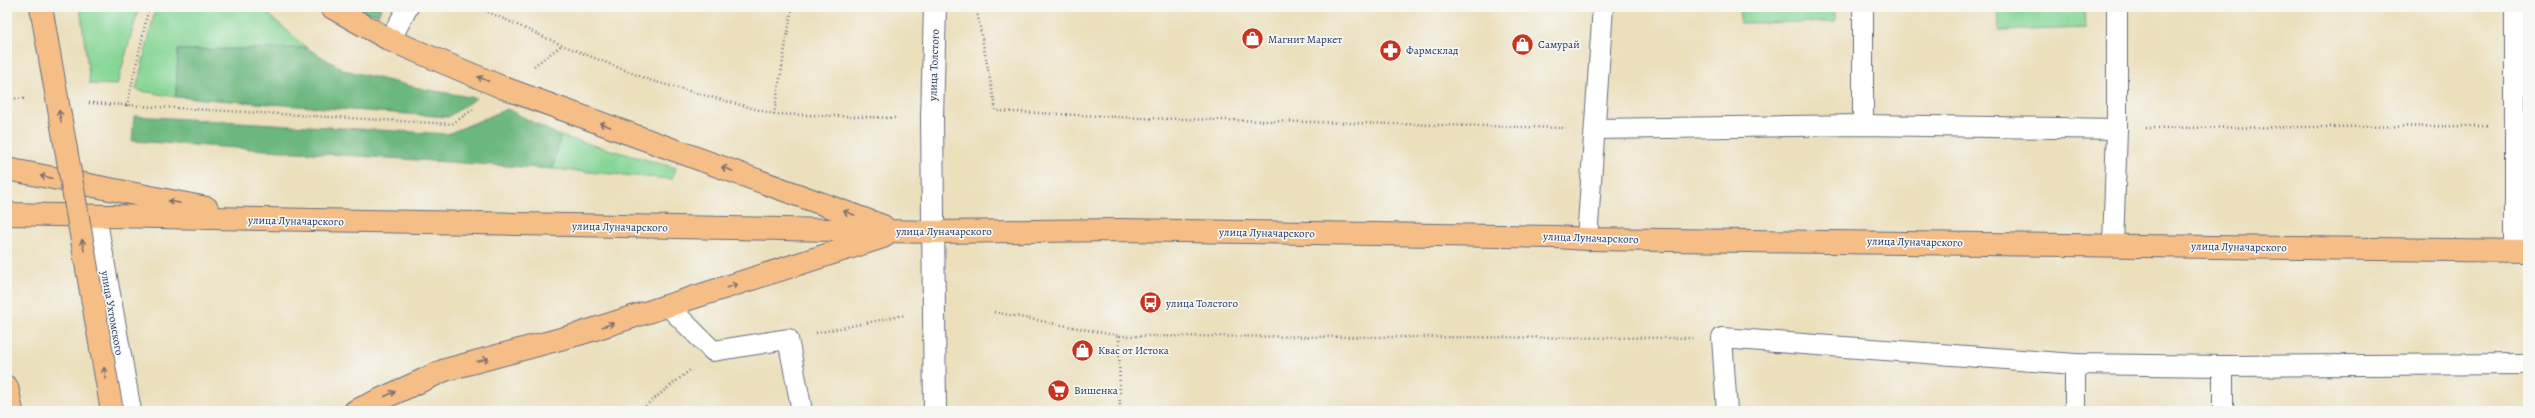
<svg xmlns="http://www.w3.org/2000/svg" width="2535" height="418" font-family="Alegreya,serif">
	<rect width="100%" height="100%" fill="#f6f6f2"/>
	<filter id="ink" filterUnits="userSpaceOnUse"><feTurbulence type="fractalNoise" baseFrequency=".025" numOctaves="2"/><feDisplacementMap in="SourceGraphic" scale="8" xChannelSelector="R" yChannelSelector="G"/><feConvolveMatrix kernelMatrix="1 2 1 2 8 2 1 2 1" color-interpolation-filters="sRGB"/></filter>
	<filter id="wash" filterUnits="userSpaceOnUse"><feTurbulence type="fractalNoise" baseFrequency=".012" numOctaves="4" result="noise"/><feDisplacementMap in="SourceGraphic" scale="16" xChannelSelector="R" yChannelSelector="G"/><feGaussianBlur stdDeviation="0.9" result="paint"/><feColorMatrix in="noise" values="0 0 0 0 0 0 0 0 0 0 0 0 0 0 0 0 0 1.4 0 .05"/><feComposite in="paint" operator="in"/></filter>
	<g filter="url(#wash)">
		<rect width="100%" height="100%" fill="#ebdfbc"/>
		<g fill="#86d696" stroke="#50827a">
			<polygon points="80,7 139,7 117,85 90,84"/>
			<polygon points="156,7 260,7 307,48 178,50 176,97 136,90"/>
			<polygon points="1740,7 1835,7 1835,22 1740,23"/>
			<polygon points="1998,7 2085,7 2086,28 1999,31"/>
			<polygon points="560,136 676,168 672,179 553,169"/>
		</g>
		<g fill="#6cb77f" stroke="#44736e">
			<polygon points="356,7 382,7 378,15 367,13"/>
			<polygon points="307,48 344,70 423,89 476,98 448,117 176,97 178,50"/>
			<polygon points="507,109 560,136 553,169 132,141 134,116 448,134"/>
		</g>
	</g>
	<g filter="url(#ink)">
		<g fill="none" stroke-linecap="round" stroke-linejoin="round">
			<defs>
				<g id="lane">
					<polyline points="1863,7 1863,125"/>
					<polyline points="390,40 408,7"/>
					<polyline points="1595,129 1863,125 2117,129"/>
					<polyline points="1587,239 1603,7"/>
					<polyline points="2113,245 2117,129 2117,7"/>
					<polyline points="2515,251 2515,7"/>
					<polyline points="668,306 713,351 788,339 802,411"/>
					<polyline points="2075,364 2075,411"/>
					<polyline points="2223,366 2223,411"/>
					<polyline points="1727,411 1722,338 2075,364 2223,366 2528,364"/>
				</g>
				<g id="street">
					<polyline points="95,216 130,411"/>
					<polyline points="935,411 932,117 935,7"/>
				</g>
				<g id="primary">
					<polyline points="331,7 390,40 504,88 883,226"/>
					<polyline points="7,169 207,208"/>
					<polyline points="7,214 934,232 1119,230 1556,237 1587,239 2528,251"/>
					<polyline points="7,387 12,411"/>
					<polyline points="355,411 445,370 579,334 883,237"/>
				</g>
			</defs>
			<use href="#lane" stroke="#646d7f" stroke-width="22"/>
			<use href="#street" stroke="#646d7f" stroke-width="24"/>
			<use href="#primary" stroke="#646d7f" stroke-width="24"/>
			<g stroke="#646d7f" stroke-width="2.5" stroke-dasharray="1 3" stroke-linecap="butt">
				<polyline points="477,7 562,45 652,81 774,114 792,7"/>
				<polyline points="976,7 996,111 1139,118 1566,128"/>
				<polyline points="534,66 562,45"/>
				<polyline points="7,98 26,99"/>
				<polyline points="89,103 452,124 475,108"/>
				<polyline points="127,106 149,7"/>
				<polyline points="774,114 898,118"/>
				<polyline points="2146,128 2487,126"/>
				<polyline points="994,312 1119,336 1694,338"/>
				<polyline points="816,333 905,315"/>
				<polyline points="1119,336 1120,411"/>
				<polyline points="639,411 690,370"/>
			</g>
			<use href="#lane" stroke="#fff" stroke-width="20"/>
			<use href="#street" stroke="#fff" stroke-width="22"/>
			<use href="#primary" stroke="#f6be87" stroke-width="22"/>
			<defs>
				<polyline id="primary-bridge" points="41,7 112,411"/>
			</defs>
			<use href="#primary-bridge" stroke="#646d7f" stroke-width="24" stroke-linecap="butt"/>
			<use href="#primary-bridge" stroke="#f6be87" stroke-width="22"/>
		</g>
		<defs><path id="oneway-shaft" d="M-6 0H5M1.5-3L5.5 0L1.5 3" fill="none" stroke-width="1.6" stroke-linecap="round" stroke-linejoin="round"/></defs>
		<g stroke="#7e6f70">
			<use href="#oneway-shaft" transform="translate(483 79) rotate(-157)"/>
			<use href="#oneway-shaft" transform="translate(60 116) rotate(-100)"/>
			<use href="#oneway-shaft" transform="translate(605 125) rotate(-160)"/>
			<use href="#oneway-shaft" transform="translate(727 169) rotate(-160)"/>
			<use href="#oneway-shaft" transform="translate(46 177) rotate(-169)"/>
			<use href="#oneway-shaft" transform="translate(174 202) rotate(-169)"/>
			<use href="#oneway-shaft" transform="translate(849 213) rotate(-160)"/>
			<use href="#oneway-shaft" transform="translate(83 245) rotate(-100)"/>
			<use href="#oneway-shaft" transform="translate(732 286) rotate(-18)"/>
			<use href="#oneway-shaft" transform="translate(608 325) rotate(-18)"/>
			<use href="#oneway-shaft" transform="translate(483 360) rotate(-15)"/>
			<use href="#oneway-shaft" transform="translate(105 373) rotate(-100)"/>
			<use href="#oneway-shaft" transform="translate(390 394) rotate(-24)"/>
		</g>
	</g>
	<defs>
		<symbol id="shop-disc" viewBox="-11 -11 22 22"><circle r="9.5" fill="#c8321e" stroke="#f6f6f2"/><path d="M-5-2.5h2.3a2.7 3.5 0 0 1 5.4 0H5L5.5 6h-11ZM-1.5-2.5h3a1.5 2.3 0 0 0-3 0Z" fill="#fff"/></symbol>
		<symbol id="pharmacy-disc" viewBox="-11 -11 22 22"><circle r="9.5" fill="#c8321e" stroke="#f6f6f2"/><path d="M-2-6h4v4h4v4h-4v4h-4v-4h-4v-4h4Z" fill="#fff"/></symbol>
		<symbol id="bus-disc" viewBox="-11 -11 22 22"><circle r="9.5" fill="#c8321e" stroke="#f6f6f2"/><path d="M-5-6H5V4H4V6H2V4H-2V6H-4V4H-5ZM-3.5-4V0h7V-4ZM-3.5 1.2v1.5H-2V1.2ZM2 1.2v1.5H3.5V1.2Z" fill="#fff"/></symbol>
		<symbol id="supermarket-disc" viewBox="-11 -11 22 22"><circle r="9.5" fill="#c8321e" stroke="#f6f6f2"/><path d="M-6-5.5h2.5l.6 2H6L4.5 2H-2.5L-4.4-4H-6ZM-1.5 3.2a1.3 1.3 0 1 0 .1 0ZM3 3.2a1.3 1.3 0 1 0 .1 0Z" fill="#fff"/></symbol>
	</defs>
	<g fill-rule="evenodd">
		<use href="#shop-disc" x="1240" y="26" width="25" height="25"/>
		<use href="#shop-disc" x="1510" y="32" width="25" height="25"/>
		<use href="#pharmacy-disc" x="1378" y="38" width="25" height="25"/>
		<use href="#bus-disc" x="1138" y="290" width="25" height="25"/>
		<use href="#shop-disc" x="1070" y="338" width="25" height="25"/>
		<use href="#supermarket-disc" x="1046" y="378" width="25" height="25"/>
	</g>
	<g text-anchor="middle" dominant-baseline="central" stroke-width="3.5" stroke-linejoin="round" paint-order="stroke">
		<g font-size="11" fill="#1b2f5e" stroke="#f6f6f2" text-anchor="start">
			<text x="1268" y="39">Магнит Маркет</text>
			<text x="1538" y="44">Самурай</text>
			<text x="1406" y="50">Фармсклад</text>
			<text x="1166" y="303">улица Толстого</text>
			<text x="1098" y="350">Квас от Истока</text>
			<text x="1074" y="390">Вишенка</text>
		</g>
		<g font-size="11" fill="#1b2f5e" stroke="#f6f6f2">
			<text transform="translate(934 65) rotate(-88)">улица Толстого</text>
			<text transform="translate(296 221) rotate(1)">улица Луначарского</text>
			<text transform="translate(620 227) rotate(1)">улица Луначарского</text>
			<text x="944" y="231">улица Луначарского</text>
			<text transform="translate(1267 233) rotate(1)">улица Луначарского</text>
			<text transform="translate(1591 238) rotate(2)">улица Луначарского</text>
			<text transform="translate(1915 242) rotate(1)">улица Луначарского</text>
			<text transform="translate(2239 247) rotate(1)">улица Луначарского</text>
			<text transform="translate(112 313) rotate(80)">улица Ухтомского</text>
		</g>
	</g>
	<rect width="2535" height="418" fill="none" stroke="#f6f6f2" stroke-width="24"/>
</svg>
